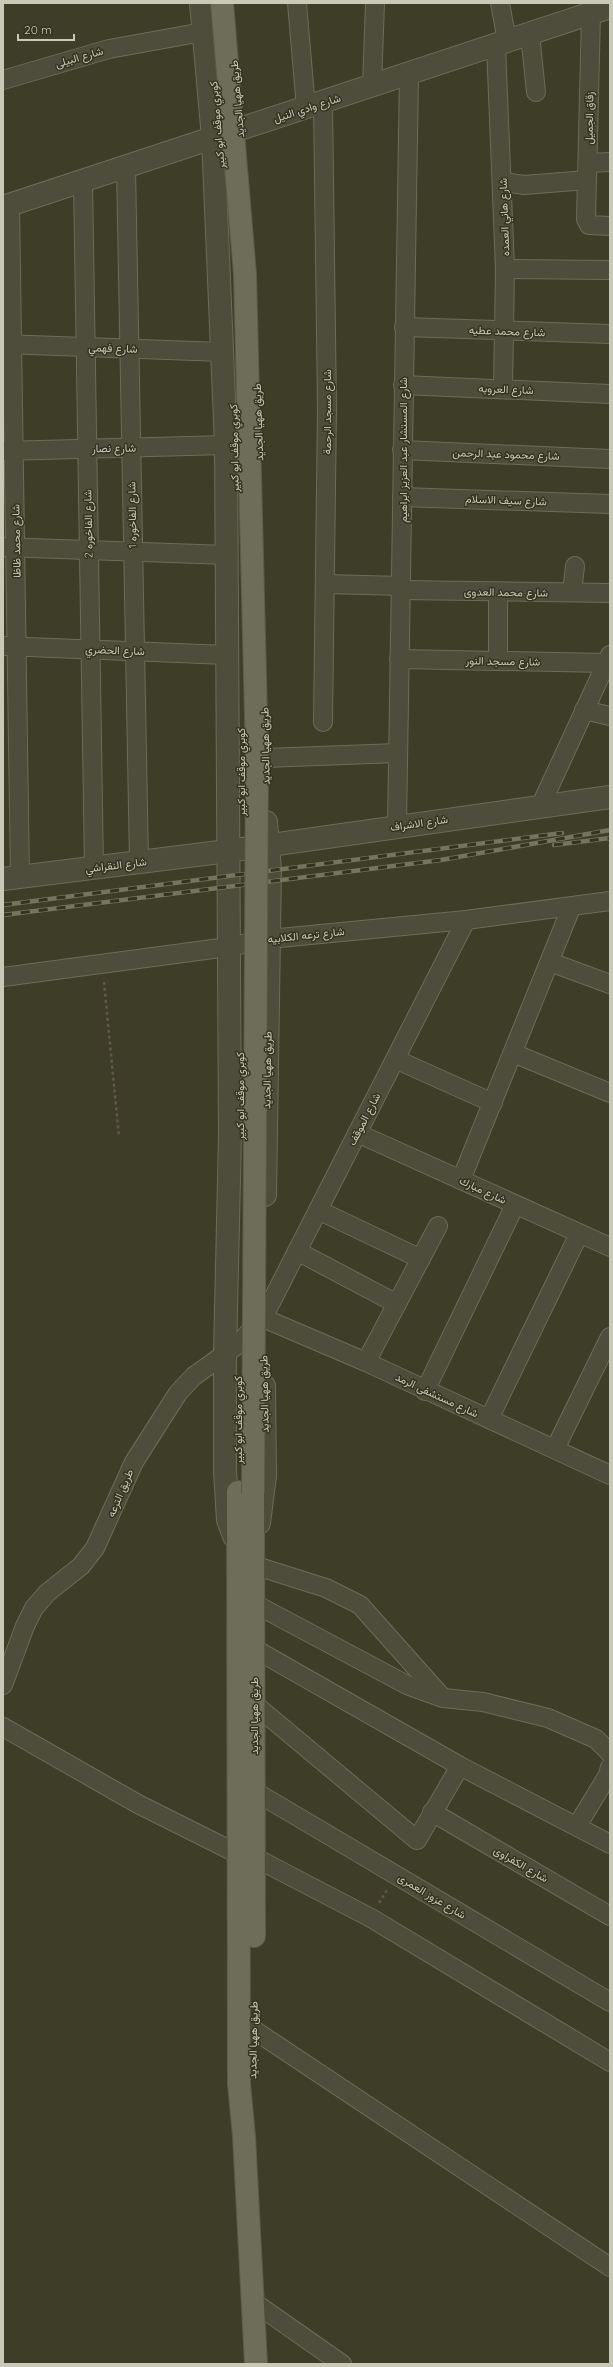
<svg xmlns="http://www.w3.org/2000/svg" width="613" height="2367" font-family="Quicksand,Vazirmatn,sans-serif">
	<rect width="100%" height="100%" fill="#3e3d27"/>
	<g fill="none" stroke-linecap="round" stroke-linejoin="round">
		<defs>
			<g id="minor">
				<polyline points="297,3 306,108"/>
				<polyline points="500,3 507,41"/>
				<polyline points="591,14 586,219 589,225 610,226"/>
				<polyline points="530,34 536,92"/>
				<polyline points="496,45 505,269 503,389"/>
				<polyline points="3,80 109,49 203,32"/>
				<polyline points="372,86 375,3"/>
				<polyline points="323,102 327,409 323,722"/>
				<polyline points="588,163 610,162"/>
				<polyline points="126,167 139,862"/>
				<polyline points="83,181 94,868"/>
				<polyline points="503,182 524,185 587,180"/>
				<polyline points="10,205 20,877"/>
				<polyline points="505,269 610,270"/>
				<polyline points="404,327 610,334"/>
				<polyline points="3,344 222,352"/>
				<polyline points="403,385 610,394"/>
				<polyline points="402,450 610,459"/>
				<polyline points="3,451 226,445"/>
				<polyline points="402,497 610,504"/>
				<polyline points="3,547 227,555"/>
				<polyline points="325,584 402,586"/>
				<polyline points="402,590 610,593"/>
				<polyline points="572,592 575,566"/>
				<polyline points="3,646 227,655"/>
				<polyline points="399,659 606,663"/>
				<polyline points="498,661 498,592"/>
				<polyline points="584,710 610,716"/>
				<polyline points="265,758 398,753"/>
				<polyline points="540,807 610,655"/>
				<polyline points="397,826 409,74"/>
				<polyline points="550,962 610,984"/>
				<polyline points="3,977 228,947 269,939 466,920 610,901"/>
				<polyline points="513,1053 610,1093"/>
				<polyline points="395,1059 493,1103"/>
				<polyline points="357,1133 610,1247"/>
				<polyline points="461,1180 571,908"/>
				<polyline points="318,1210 421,1259"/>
				<polyline points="297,1251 397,1304"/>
				<polyline points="263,1318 366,1362 610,1475"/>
				<polyline points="366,1362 438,1226"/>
				<polyline points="425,1391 515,1205"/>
				<polyline points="489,1419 579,1234"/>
				<polyline points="555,1449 610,1337"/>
				<polyline points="253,1565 326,1588 360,1605 442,1697"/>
				<polyline points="253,1603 407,1685 443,1698 483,1702 548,1718 596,1739 610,1753"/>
				<polyline points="253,1648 460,1766 610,1844"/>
				<polyline points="3,1685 25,1626 34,1608 47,1593 81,1566 95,1548 134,1462 178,1393 194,1376 236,1346 263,1318 466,920"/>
				<polyline points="254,1704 417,1840 460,1766"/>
				<polyline points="3,1727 138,1804 238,1854"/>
				<polyline points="254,1791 610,2002"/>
				<polyline points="432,1812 610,1916"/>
				<polyline points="577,1826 608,1775 610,1767"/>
				<polyline points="254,1857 371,1918 610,2062"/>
				<polyline points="254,2030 610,2267"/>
				<polyline points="252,2301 342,2364"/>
			</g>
			<g id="tertiary">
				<polyline points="201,3 213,138 226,445 230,1135 225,1354 225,1471 228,1520 234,1536"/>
				<polyline points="3,207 610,7"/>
				<polyline points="3,879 228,851 610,797"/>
				<polyline points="265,1195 270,869 266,822"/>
				<polyline points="259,1523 265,1476 264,1386"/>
			</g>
			<g id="primary">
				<polyline points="238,1492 239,2084 244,2136 256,2364"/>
				<polyline points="253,1493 254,1936"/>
			</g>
		</defs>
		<use href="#minor" stroke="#6c6c59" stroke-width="20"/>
		<use href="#tertiary" stroke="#6c6c59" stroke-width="24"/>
		<use href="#primary" stroke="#5a5a47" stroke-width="24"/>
		<g stroke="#62584e" stroke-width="2.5" stroke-dasharray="3 3" stroke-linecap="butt">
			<polyline points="104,982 119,1137"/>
			<polyline points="379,1903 387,1890"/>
		</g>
		<use href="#minor" stroke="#4e4d3b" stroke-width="18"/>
		<use href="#tertiary" stroke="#4e4d3b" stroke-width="22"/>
		<use href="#primary" stroke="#6e6d59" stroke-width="22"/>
		<defs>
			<g id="rail">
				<polyline points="554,845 610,838"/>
				<polyline points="3,905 562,833"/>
				<polyline points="3,915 441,860 610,830"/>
			</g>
		</defs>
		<use href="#rail" stroke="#75745d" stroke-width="4.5"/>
		<use href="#rail" stroke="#333320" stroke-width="3" stroke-dasharray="9" stroke-linecap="butt"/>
		<defs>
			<polyline id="primary-bridge" points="222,3 245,274 257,757 253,1493"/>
		</defs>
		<use href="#primary-bridge" stroke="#5a5a47" stroke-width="24" stroke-linecap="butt"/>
		<use href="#primary-bridge" stroke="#6e6d59" stroke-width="22"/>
	</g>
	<g text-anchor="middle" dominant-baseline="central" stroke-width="3" stroke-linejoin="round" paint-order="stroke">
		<g font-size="11" fill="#c9c9b7" stroke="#333320">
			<text transform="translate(79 57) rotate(-16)">شارع البيلى</text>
			<text transform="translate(237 99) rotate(-95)">طريق ههيا الجديد</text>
			<text transform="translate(307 108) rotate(-18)">شارع وادي النيل</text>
			<text transform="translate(589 118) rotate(-89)">زقاق الجميل</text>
			<text transform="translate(217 125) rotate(-95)">كوبري موقف ابو كبير</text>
			<text transform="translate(504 217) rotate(-92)">شارع هاني العمده</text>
			<text transform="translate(507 331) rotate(2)">شارع محمد عطيه</text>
			<text transform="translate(113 348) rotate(2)">شارع فهمي</text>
			<text transform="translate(506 389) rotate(2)">شارع العروبه</text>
			<text transform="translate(327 412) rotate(-90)">شارع مسجد الرحمة</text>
			<text transform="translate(258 422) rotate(-92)">طريق ههيا الجديد</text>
			<text transform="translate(114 448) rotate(-1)">شارع نصار</text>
			<text transform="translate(234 448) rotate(-91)">كوبري موقف ابو كبير</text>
			<text transform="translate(403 450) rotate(-90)">شارع المستشار عبد العزيز ابراهيم</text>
			<text transform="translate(506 454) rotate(2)">شارع محمود عبد الرحمن</text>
			<text transform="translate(506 500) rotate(2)">شارع سيف الاسلام</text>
			<text transform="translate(132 515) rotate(-91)">شارع الفاخوره 1</text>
			<text transform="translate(88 524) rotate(-91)">شارع الفاخوره 2</text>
			<text transform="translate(16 541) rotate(-91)">شارع محمد ظاظا</text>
			<text transform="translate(506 592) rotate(1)">شارع محمد العدوى</text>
			<text transform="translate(115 650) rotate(2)">شارع الحضري</text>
			<text transform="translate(503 661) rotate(1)">شارع مسجد النور</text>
			<text transform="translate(265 746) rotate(-91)">طريق ههيا الجديد</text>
			<text transform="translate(241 772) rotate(-90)">كوبري موقف ابو كبير</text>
			<text transform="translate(419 823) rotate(-8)">شارع الاشراف</text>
			<text transform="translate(116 865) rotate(-7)">شارع النقراشي</text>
			<text transform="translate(306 935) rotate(-6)">شارع ترعه الكلابيه</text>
			<text transform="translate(267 1070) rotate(-89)">طريق ههيا الجديد</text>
			<text transform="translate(240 1096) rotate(-90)">كوبري موقف ابو كبير</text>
			<text transform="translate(364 1119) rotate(-63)">شارع الموقف</text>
			<text transform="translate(483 1190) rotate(25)">شارع مبارك</text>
			<text transform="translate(264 1394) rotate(-91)">طريق ههيا الجديد</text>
			<text transform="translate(437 1395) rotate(25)">شارع مستشفى الرمد</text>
			<text transform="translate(238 1420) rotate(-90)">كوبري موقف ابو كبير</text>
			<text transform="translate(120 1493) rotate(-67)">طريق الترعه</text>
			<text transform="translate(254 1716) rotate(-90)">طريق ههيا الجديد</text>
			<text transform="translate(521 1864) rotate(30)">شارع الكفراوى</text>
			<text transform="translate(432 1896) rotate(31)">شارع عزوز العمرى</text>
			<text transform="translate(253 2040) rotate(-89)">طريق ههيا الجديد</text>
		</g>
	</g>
	<rect width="613" height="2367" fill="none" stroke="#c9c9b7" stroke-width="8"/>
	<path d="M18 34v6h56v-6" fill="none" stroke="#c9c9b7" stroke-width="2"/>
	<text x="24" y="34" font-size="12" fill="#c9c9b7" stroke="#333320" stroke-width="3" paint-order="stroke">20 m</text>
</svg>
